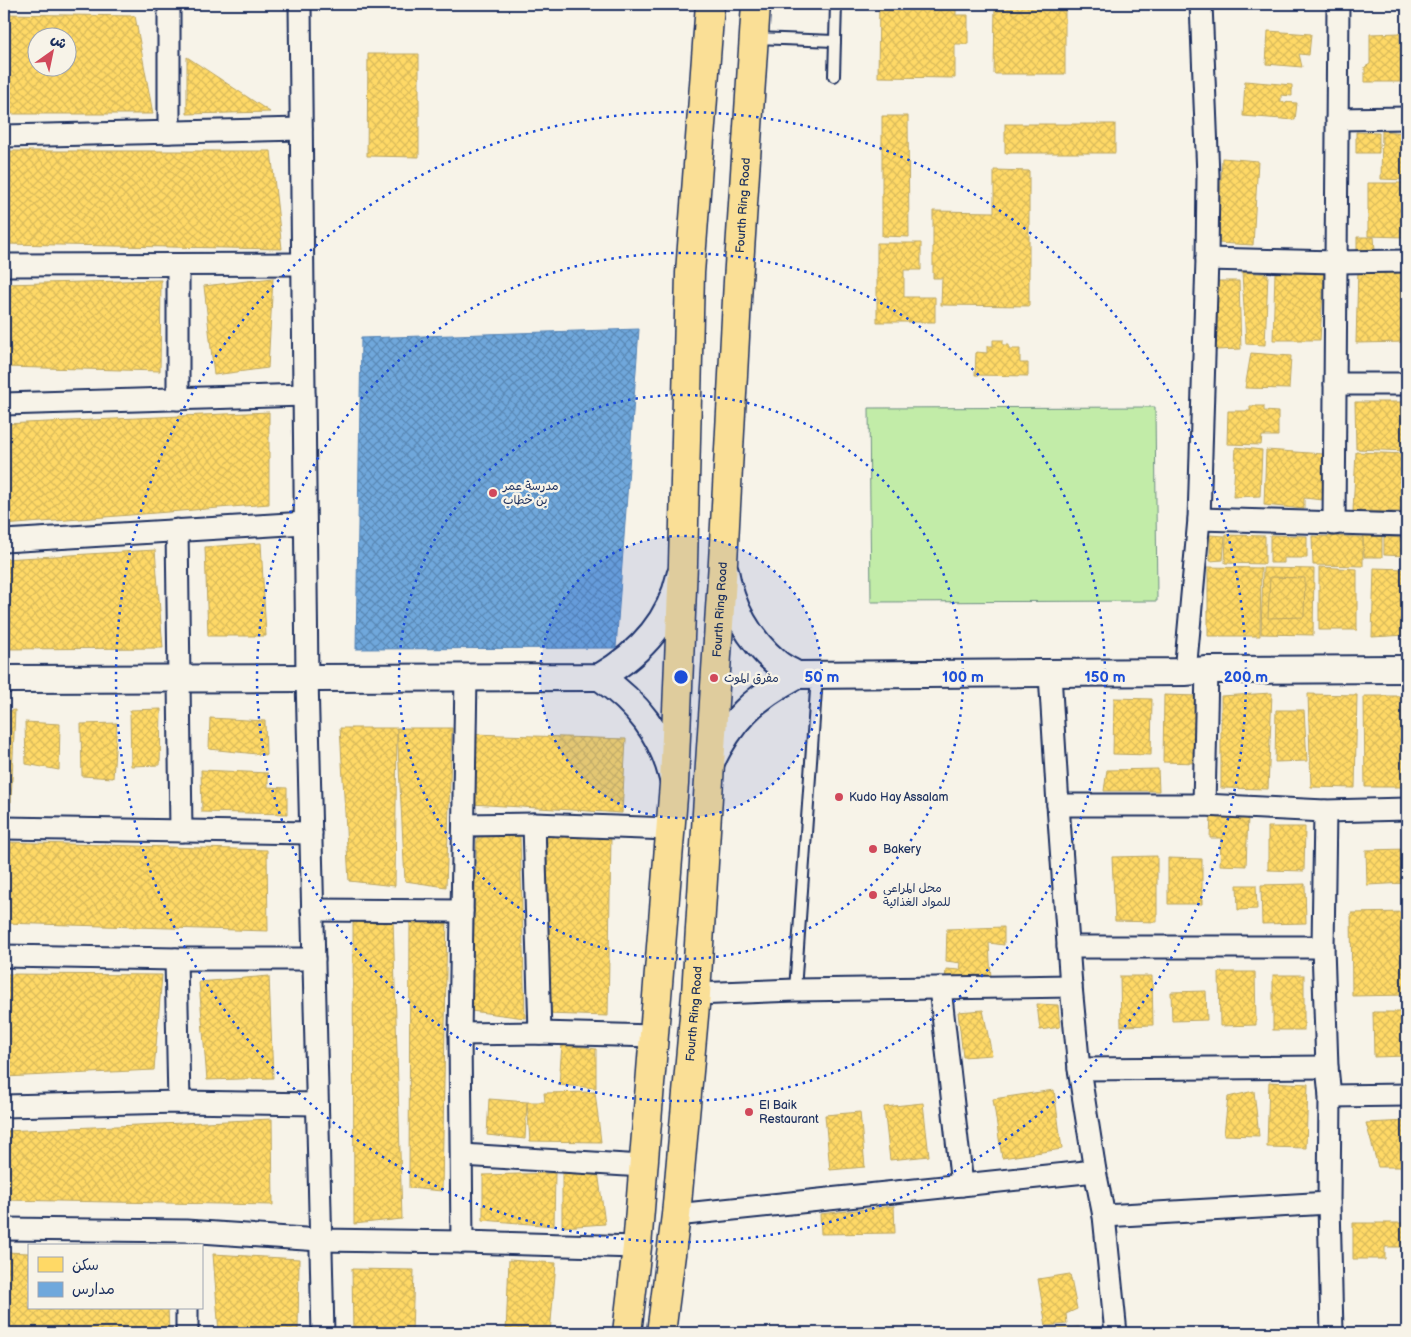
<svg xmlns="http://www.w3.org/2000/svg" width="1411" height="1337" font-family="'Balsamiq Sans','Playpen Sans Arabic',sans-serif">
	<defs>
		<pattern id="homes-cross-hatch" width="8" height="8" patternUnits="userSpaceOnUse" patternTransform="scale(1.25)"><rect width="8" height="8" fill="#ffd966"/><path d="M0 0l8 8M0 8l8-8" fill="none" stroke="#dabb5b"/></pattern>
		<pattern id="schools-cross-hatch" width="8" height="8" patternUnits="userSpaceOnUse" patternTransform="scale(1.25)"><rect width="8" height="8" fill="#6fa8dc"/><path d="M0 0l8 8M0 8l8-8" fill="none" stroke="#5a89b6"/></pattern>
	</defs>
	<rect width="100%" height="100%" fill="#f7f3e8"/>
	<filter id="ink" filterUnits="userSpaceOnUse"><feTurbulence type="fractalNoise" baseFrequency=".02" numOctaves="2"/><feDisplacementMap in="SourceGraphic" scale="10" xChannelSelector="R" yChannelSelector="G"/><feConvolveMatrix kernelMatrix="1 2 1 2 8 2 1 2 1" color-interpolation-filters="sRGB"/></filter>
	<g filter="url(#ink)">
		<polygon fill="#c2eca8" stroke="#6e8e83" points="1155,407 1157,601 871,602 869,408"/>
		<g fill="url(#homes-cross-hatch)" stroke="#bba664" fill-rule="evenodd">
			<polygon points="879,4 956,4 956,15 968,15 968,44 955,44 955,78 878,77"/>
			<polygon points="995,4 1065,4 1065,74 994,74"/>
			<path d="M 4,14 L 135,16 L 153,114 L 4,114 ZM 38,38 L 68,38 L 68,68 L 38,68 Z"/>
			<polygon points="1268,31 1311,34 1309,55 1299,54 1302,67 1266,64"/>
			<polygon points="1400,33 1401,82 1365,82 1365,67 1370,64 1370,34"/>
			<polygon points="368,54 419,54 419,157 367,156"/>
			<polygon points="187,57 270,112 187,114"/>
			<polygon points="1245,81 1292,85 1292,96 1281,95 1281,102 1297,103 1295,120 1243,116"/>
			<polygon points="882,116 908,116 909,237 882,236"/>
			<rect x="1005" y="124" width="110" height="29"/>
			<polygon points="1382,131 1407,133 1407,180 1381,179"/>
			<polygon points="1356,132 1379,133 1379,153 1356,153"/>
			<polygon points="4,151 271,151 282,249 4,244"/>
			<polygon points="1222,158 1258,161 1253,245 1218,243"/>
			<polygon points="994,170 1029,171 1029,306 941,305 942,278 933,278 933,211 994,212"/>
			<polygon points="1368,183 1405,183 1404,237 1368,236"/>
			<polygon points="1357,237 1374,237 1375,250 1357,250"/>
			<polygon points="877,243 921,243 921,270 904,270 904,297 935,297 935,322 877,322"/>
			<polygon points="1358,270 1405,270 1406,342 1356,343"/>
			<polygon points="1242,272 1268,274 1265,345 1246,344"/>
			<polygon points="1275,272 1324,274 1320,340 1273,340"/>
			<polygon points="273,278 268,368 214,375 204,286"/>
			<polygon points="161,280 160,371 4,367 4,284"/>
			<polygon points="1214,281 1239,281 1241,349 1216,350"/>
			<polygon points="993,340 1003,340 1003,345 1009,345 1009,349 1020,349 1020,363 1028,363 1028,376 975,375 976,352 987,353 987,346 993,346"/>
			<polygon points="1251,353 1291,356 1289,389 1245,388"/>
			<polygon points="1355,402 1406,402 1407,451 1356,449"/>
			<polygon points="1250,406 1264,406 1264,411 1278,412 1278,436 1262,436 1261,445 1227,444 1228,411 1250,411"/>
			<polygon points="269,412 269,504 4,525 4,424"/>
			<polygon points="1236,447 1262,450 1260,496 1233,497"/>
			<polygon points="1266,450 1324,454 1323,500 1304,498 1304,509 1264,505"/>
			<polygon points="1356,452 1407,454 1407,512 1353,511"/>
			<polygon points="1210,535 1225,536 1223,560 1210,561"/>
			<polygon points="1226,535 1265,536 1265,564 1225,563"/>
			<polygon points="1270,535 1307,536 1307,558 1284,558 1284,563 1270,563"/>
			<polygon points="1312,536 1363,537 1363,566 1313,565"/>
			<polygon points="1363,536 1382,536 1382,557 1364,557"/>
			<polygon points="1384,537 1406,538 1406,556 1384,555"/>
			<polygon points="261,543 266,636 208,636 205,547"/>
			<polygon points="155,550 163,648 4,649 4,559"/>
			<polygon points="1208,567 1261,568 1260,636 1208,636"/>
			<polygon points="1319,567 1357,569 1357,630 1319,630"/>
			<polygon points="1263,568 1314,569 1313,635 1261,634"/>
			<polygon points="1374,568 1405,569 1407,635 1372,637"/>
			<polygon points="1270,577 1305,578 1304,617 1268,618"/>
			<polygon points="1272,693 1268,789 1221,788 1221,696"/>
			<polygon points="1308,694 1357,695 1355,788 1311,787"/>
			<polygon points="1164,695 1198,696 1197,763 1163,762"/>
			<polygon points="1364,696 1407,696 1407,787 1365,787"/>
			<polygon points="1114,698 1152,699 1151,755 1113,754"/>
			<polygon points="161,709 160,765 131,766 130,710"/>
			<polygon points="15,710 11,802 4,802 4,711"/>
			<polygon points="1276,710 1304,710 1307,761 1275,762"/>
			<polygon points="210,718 265,721 266,755 209,749"/>
			<polygon points="25,722 60,724 59,770 26,764"/>
			<polygon points="117,723 113,778 82,776 81,724"/>
			<polygon points="340,728 397,728 395,886 349,881"/>
			<polygon points="397,728 452,728 446,887 405,881"/>
			<polygon points="472,734 626,739 622,813 471,804"/>
			<polygon points="1158,769 1159,791 1104,791 1107,770"/>
			<polygon points="201,770 268,773 268,787 287,788 287,814 202,812"/>
			<polygon points="1211,815 1248,816 1246,866 1220,865 1221,838 1210,838"/>
			<polygon points="1268,827 1305,827 1304,871 1268,870"/>
			<polygon points="520,836 525,1018 471,1011 477,837"/>
			<polygon points="547,836 611,836 608,1016 547,1014"/>
			<polygon points="4,842 267,850 268,931 4,923"/>
			<polygon points="1407,849 1407,883 1367,885 1366,850"/>
			<polygon points="1157,856 1157,922 1115,921 1112,857"/>
			<polygon points="1168,858 1202,859 1202,904 1168,904"/>
			<polygon points="1305,884 1306,923 1262,924 1261,885"/>
			<polygon points="1237,885 1256,885 1257,909 1238,910"/>
			<polygon points="1407,912 1407,995 1352,996 1351,913"/>
			<polygon points="410,916 447,918 442,1191 409,1188"/>
			<polygon points="393,919 402,1219 354,1224 353,920"/>
			<polygon points="1004,927 1004,945 989,943 991,980 945,980 946,969 960,970 961,963 946,961 947,929"/>
			<polygon points="1219,972 1255,972 1256,1025 1220,1026"/>
			<polygon points="4,974 162,975 154,1070 4,1077"/>
			<rect x="1273" y="975" width="31" height="55"/>
			<polygon points="269,976 273,1078 207,1080 199,982"/>
			<polygon points="1120,976 1152,976 1153,1025 1121,1026"/>
			<polygon points="1206,991 1207,1020 1172,1021 1171,992"/>
			<polygon points="1037,1004 1058,1005 1060,1027 1040,1030"/>
			<polygon points="983,1010 992,1055 963,1057 958,1012"/>
			<polygon points="1373,1012 1407,1012 1407,1056 1374,1057"/>
			<polygon points="562,1044 596,1049 596,1088 559,1085"/>
			<polygon points="1269,1082 1308,1084 1306,1148 1267,1147"/>
			<polygon points="1054,1090 1062,1149 1002,1158 993,1099"/>
			<polygon points="1254,1091 1259,1136 1224,1135 1228,1097"/>
			<polygon points="595,1092 601,1142 530,1141 527,1102 545,1102 544,1093"/>
			<polygon points="489,1099 527,1102 525,1139 487,1135"/>
			<polygon points="923,1103 929,1156 890,1160 884,1107"/>
			<polygon points="860,1112 865,1167 830,1170 825,1115"/>
			<polygon points="272,1119 273,1205 4,1200 4,1131"/>
			<polygon points="1407,1121 1407,1167 1378,1167 1366,1123"/>
			<polygon points="562,1171 598,1171 605,1224 562,1227"/>
			<polygon points="555,1173 554,1226 483,1220 483,1175"/>
			<polygon points="894,1206 895,1233 821,1234 820,1214"/>
			<polygon points="1353,1223 1406,1223 1406,1247 1385,1247 1385,1259 1353,1259"/>
			<polygon points="4,1252 29,1253 29,1308 168,1308 169,1333 4,1333"/>
			<polygon points="213,1254 299,1259 298,1333 219,1333"/>
			<polygon points="509,1260 556,1263 550,1333 506,1333"/>
			<polygon points="352,1269 414,1270 412,1333 353,1333"/>
			<polygon points="1070,1274 1077,1309 1066,1314 1067,1324 1046,1326 1038,1279"/>
			<polygon points="1079,1327 1080,1333 1037,1333 1037,1330"/>
		</g>
		<polygon fill="url(#schools-cross-hatch)" stroke="#5684b6" points="639,329 616,648 356,649 361,338"/>
		<g fill="none" stroke-linecap="round" stroke-linejoin="round">
			<defs>
				<g id="service">
					<polyline points="755,38 835,41"/>
					<polyline points="834,76 836,4"/>
					<polyline points="795,990 817,676"/>
				</g>
				<g id="minor">
					<polyline points="169,4 169,132"/>
					<polyline points="300,4 307,678 323,1333"/>
					<polyline points="1337,119 1407,118"/>
					<polyline points="4,136 301,129"/>
					<polyline points="1207,259 1336,262 1407,261"/>
					<polyline points="4,265 302,264"/>
					<polyline points="1335,384 1407,384"/>
					<polyline points="178,399 178,265"/>
					<polyline points="4,404 304,395"/>
					<polyline points="1199,519 1407,525"/>
					<polyline points="1334,524 1338,4"/>
					<polyline points="177,530 181,831"/>
					<polyline points="4,541 305,523"/>
					<polyline points="1185,672 1199,519 1207,259 1208,176 1201,4"/>
					<polyline points="1050,674 1058,805 1071,986 1079,1069 1095,1171 1104,1216 1116,1333"/>
					<polyline points="1058,805 1204,805 1325,811 1407,809"/>
					<polyline points="1204,805 1207,670"/>
					<polyline points="1325,811 1323,947 1327,1067 1330,1096 1329,1203 1332,1333"/>
					<polyline points="534,824 540,1033"/>
					<polyline points="464,825 534,824 670,829"/>
					<polyline points="4,828 311,833"/>
					<polyline points="312,910 462,911"/>
					<polyline points="1068,947 1323,947"/>
					<polyline points="4,956 176,959 314,959"/>
					<polyline points="176,959 179,1102"/>
					<polyline points="940,988 962,1185"/>
					<polyline points="696,994 795,990 1071,986"/>
					<polyline points="460,1034 540,1033 654,1036"/>
					<polyline points="1079,1069 1327,1067"/>
					<polyline points="1330,1096 1407,1095"/>
					<polyline points="4,1106 179,1102 317,1104"/>
					<polyline points="462,1155 643,1166"/>
					<polyline points="676,1215 1095,1171"/>
					<polyline points="1104,1216 1329,1203"/>
					<polyline points="4,1229 186,1231 320,1240 462,1242 637,1247"/>
					<polyline points="462,1242 460,1034 466,677"/>
					<polyline points="187,1308 187,1333"/>
				</g>
				<g id="tertiary">
					<path d="M 725,571 C 731,607 749,640 777,663 C 783,668 790,671 797,675"/>
					<path d="M 600,677 C 637,703 662,734 673,779"/>
					<path d="M 4,679 L 600,677 C 639,654 670,621 680,576"/>
					<path d="M 710,764 C 732,719 752,699 797,675 L 1185,672 L 1207,670 L 1407,669"/>
				</g>
				<g id="primary">
					<polyline points="627,1333 637,1247 674,784 683,564 690,273 710,4"/>
					<path id="s1" d="M 661,1333 L 676,1215 L 696,994 L 710,764 L 723,562 L 738,281 L 756,4"/>
				</g>
			</defs>
			<use href="#service" stroke="#1b2f5e" stroke-width="14"/>
			<use href="#minor" stroke="#1b2f5e" stroke-width="25"/>
			<use href="#tertiary" stroke="#1b2f5e" stroke-width="30"/>
			<use href="#primary" stroke="#1b2f5e" stroke-width="31"/>
			<use href="#service" stroke="#f7f3e8" stroke-width="10"/>
			<use href="#minor" stroke="#f7f3e8" stroke-width="21"/>
			<use href="#tertiary" stroke="#f7f3e8" stroke-width="26"/>
			<use href="#primary" stroke="#fadf96" stroke-width="28"/>
		</g>
	</g>
	<circle cx="681" cy="677" r="141" fill="#1d4ed8" fill-opacity=".12"/>
	<g fill="none" stroke="#1d4ed8" stroke-width="2.5" stroke-dasharray="2.5 5">
		<circle cx="681" cy="677" r="141"/>
		<circle cx="681" cy="677" r="282"/>
		<circle cx="681" cy="677" r="424"/>
		<circle cx="681" cy="677" r="565"/>
	</g>
	<g fill="#d1495b" stroke="#f7f3e8" stroke-width="2">
		<circle cx="493" cy="493" r="5"/>
		<circle cx="714" cy="678" r="5"/>
		<circle cx="839" cy="797" r="5"/>
		<circle cx="873" cy="849" r="5"/>
		<circle cx="873" cy="895" r="5"/>
		<circle cx="749" cy="1112" r="5"/>
	</g>
	<g text-anchor="middle" dominant-baseline="central" stroke-width="5" stroke-linejoin="round" paint-order="stroke">
		<g font-size="12" fill="#1b2f5e" stroke="#f7f3e8">
			<text stroke="none"><textPath href="#s1" startOffset="1131">Fourth Ring Road</textPath></text>
			<text stroke="none"><textPath href="#s1" startOffset="726">Fourth Ring Road</textPath></text>
			<text stroke="none"><textPath href="#s1" startOffset="321">Fourth Ring Road</textPath></text>
		</g>
		<g font-size="12" fill="#1b2f5e" stroke="#f7f3e8" text-anchor="start">
			<text x="503" y="486">مدرسة عمر<tspan x="503" dy="14">بن خطاب</tspan></text>
			<text x="724" y="678">مفرق الموت</text>
			<text x="849" y="797">Kudo Hay Assalam</text>
			<text x="883" y="849">Bakery</text>
			<text x="883" y="888">محل المراعي<tspan x="883" dy="14">للمواد الغذائية</tspan></text>
			<text x="759" y="1105">El Baik<tspan x="759" dy="14">Restaurant</tspan></text>
		</g>
	</g>
	<circle cx="681" cy="677" r="8" fill="#1d4ed8" stroke="#f7f3e8" stroke-width="2.5"/>
	<g font-size="15" text-anchor="middle" font-weight="bold" fill="#1d4ed8" stroke="#f7f3e8" stroke-width="5" stroke-linejoin="round" paint-order="stroke">
		<text x="822" y="682">50 m</text>
		<text x="963" y="682">100 m</text>
		<text x="1105" y="682">150 m</text>
		<text x="1246" y="682">200 m</text>
	</g>
	<rect width="1411" height="1337" fill="none" stroke="#f7f3e8" stroke-width="20"/>
	<rect x="10" y="10" width="1391" height="1317" fill="none" stroke="#1b2f5e" stroke-width="2" filter="url(#ink)"/>
	<rect x="28" y="1244" width="175" height="65" fill="#f7f3e8" stroke="#9fa5b1"/>
	<rect x="38" y="1257" width="25" height="15" fill="#ffd966" stroke="#9fa5b1"/>
	<text x="72" y="1270" font-size="15" fill="#1b2f5e">سكن</text>
	<rect x="38" y="1282" width="25" height="15" fill="#6fa8dc" stroke="#9fa5b1"/>
	<text x="72" y="1294" font-size="15" fill="#1b2f5e">مدارس</text>
	<g transform="translate(52 52) rotate(33)"><circle r="24" fill="#f7f3e8" stroke="#9fa5b1"/>
	<path d="M0-4L9 19L0 12L-9 19Z" fill="#d1495b"/>
	<text y="-8" font-size="14" font-weight="bold" text-anchor="middle" fill="#1b2f5e">ش</text>
	</g>
</svg>
